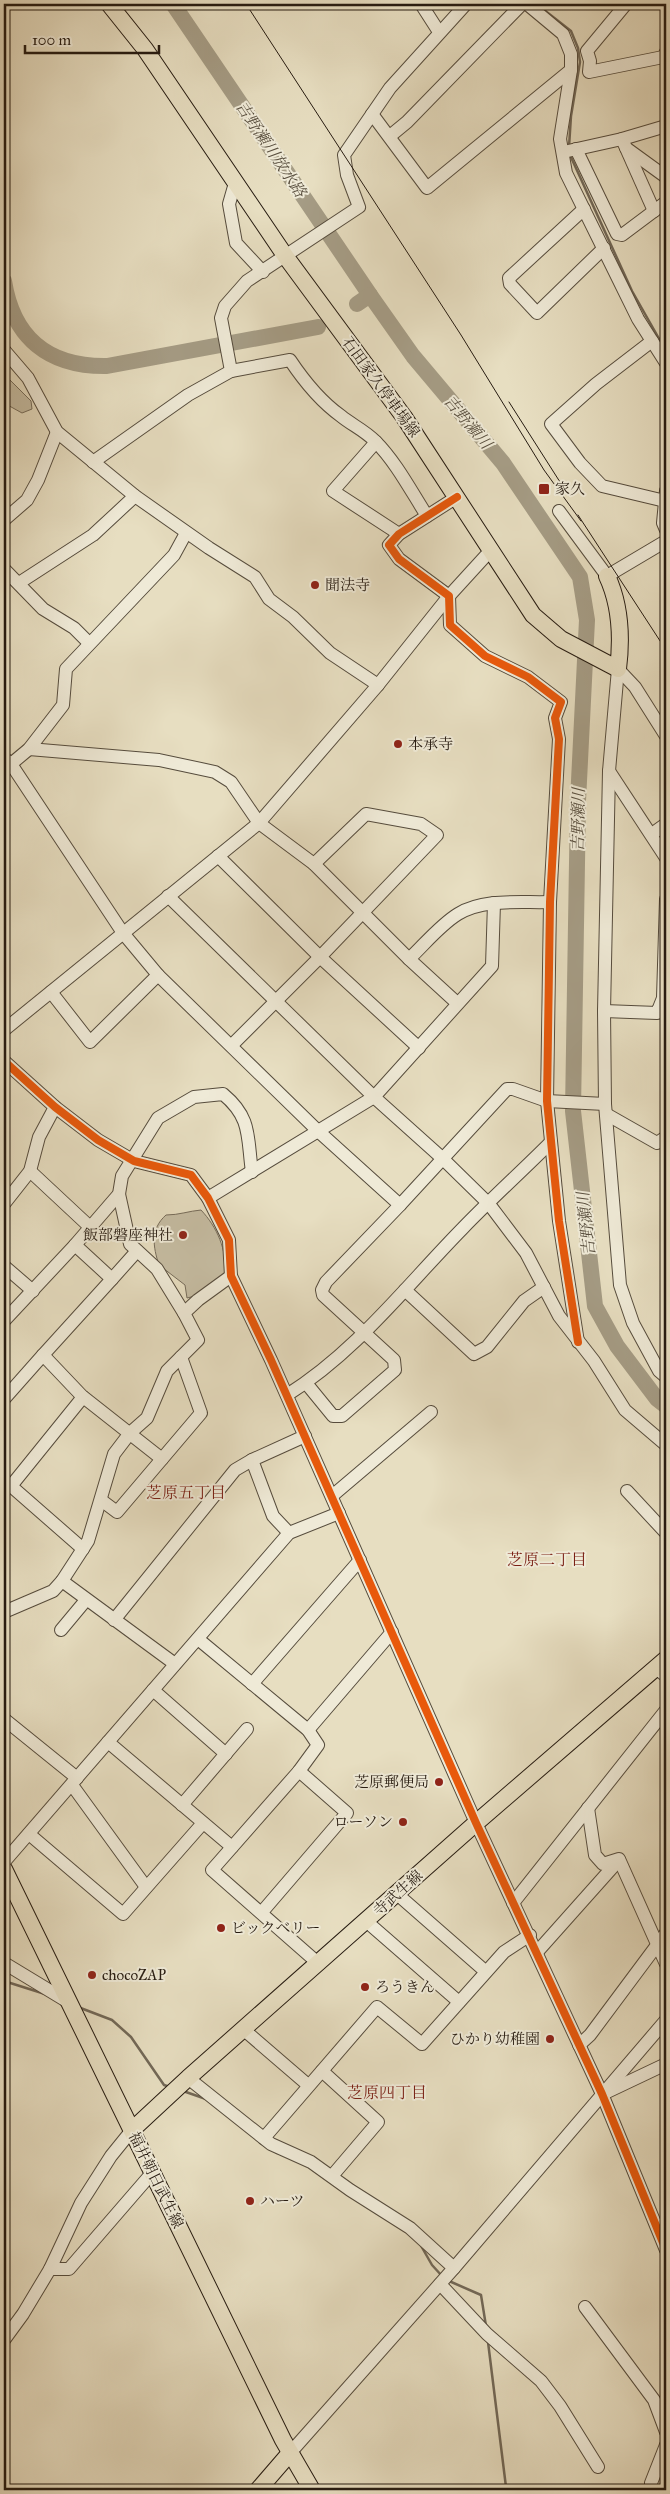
<svg xmlns="http://www.w3.org/2000/svg" width="670" height="2494" font-family="'IM FELL Great Primer','Noto Serif JP',serif">
	<rect width="100%" height="100%" fill="#e7dec1"/>
	<filter id="stains"><feTurbulence type="fractalNoise" baseFrequency=".004" numOctaves="4"/><feColorMatrix values="0 0 0 0 .2 0 0 0 0 .09 0 0 0 0 .02 0 0 0 .5 -.17"/></filter>
	<radialGradient id="worn" r=".72"><stop offset=".6" stop-color="#630" stop-opacity="0"/><stop offset="1" stop-color="#630" stop-opacity=".3"/></radialGradient>
	<g fill="#c6bda3" stroke="#766c5a">
		<polygon points="4,374 31,401 32,409 22,413 4,403"/>
		<path d="M 201,1210 C 217,1227 227,1250 225,1273 L 195,1296 L 187,1298 L 185,1285 L 159,1265 C 153,1247 150,1229 166,1215 C 179,1215 189,1211 201,1210 Z"/>
	</g>
	<g fill="none" stroke-linecap="round" stroke-linejoin="round">
		<g stroke="#726857" stroke-width="2.5">
			<polyline points="539,6 571,31 578,48 580,62 571,116 569,147"/>
			<polyline points="570,155 632,291 666,351"/>
			<polyline points="4,1981 45,1994"/>
			<polyline points="78,2007 112,2020 131,2037 164,2085 170,2087"/>
			<polyline points="183,2091 206,2099"/>
			<polyline points="260,2143 277,2153"/>
			<polyline points="420,2244 432,2265 442,2276"/>
			<polyline points="449,2281 481,2295 486,2326"/>
			<polyline points="488,2342 506,2487 509,2490"/>
		</g>
		<g stroke="#a59c85" stroke-width="16">
			<polyline points="173,4 370,295"/>
			<path d="M 4,281 C 13,338 49,367 107,366 L 318,327"/>
			<polyline points="357,304 370,295 413,356 503,463 580,577 587,620 578,801 573,1111 595,1306 617,1346 657,1399 666,1406"/>
		</g>
		<defs>
			<g id="minor">
				<polyline points="421,4 439,32"/>
				<polyline points="527,4 563,34 571,54 571,70 560,139 566,173 638,319 666,363"/>
				<polyline points="626,4 587,51 590,61 589,72 663,57 666,52"/>
				<polyline points="372,114 427,188 571,70"/>
				<polyline points="390,136 407,122 522,4"/>
				<polyline points="622,139 654,211"/>
				<polyline points="626,148 666,177"/>
				<polyline points="576,149 617,234 622,235 666,202"/>
				<polyline points="568,151 622,139 666,126"/>
				<polyline points="235,183 229,204 236,243 263,272"/>
				<polyline points="584,209 509,278 510,284 537,313 604,248"/>
				<polyline points="652,341 596,384 551,424 580,463 602,486 665,501"/>
				<polyline points="4,350 28,378 57,432 135,496 209,548 255,577 269,599 293,617 330,653 378,685"/>
				<polyline points="231,371 221,318 225,306 247,281 359,207 347,175 344,155 390,88 466,4"/>
				<polyline points="376,442 333,491 399,534"/>
				<path d="M 93,462 L 188,395 L 231,371 L 290,360 C 304,381 320,401 341,416 C 352,425 364,430 375,441 C 396,462 411,491 427,516"/>
				<polyline points="666,491 663,523 666,530"/>
				<polyline points="457,497 399,534 389,545 399,559 449,596 450,625 485,656 528,677 561,702 555,718 559,739 550,902 547,1101 559,1221 578,1342"/>
				<polyline points="559,511 607,576 666,541"/>
				<polyline points="4,520 27,500 38,480 57,432"/>
				<polyline points="4,569 43,609 74,628 89,643"/>
				<polyline points="19,583 93,535 135,496"/>
				<polyline points="618,669 609,771 604,1011 605,1104 620,1285 633,1323 659,1371 666,1377"/>
				<polyline points="618,669 635,687 666,736"/>
				<polyline points="29,749 159,760 215,772 231,782 259,823 314,864 409,959 457,1003"/>
				<polyline points="4,758 11,764 123,933 158,975 317,1130 400,1205 507,1089 513,1089 547,1101 605,1104"/>
				<polyline points="11,764 29,749 63,705 66,669 174,555 186,533"/>
				<polyline points="609,771 666,858"/>
				<polyline points="652,834 666,824"/>
				<polyline points="218,856 320,957 419,1048"/>
				<polyline points="168,896 374,1097 442,1158 489,1204 526,1253 559,1316 594,1361 625,1410 666,1445"/>
				<path d="M 409,959 C 424,945 440,925 458,914 C 484,898 521,903 550,902"/>
				<polyline points="51,992 90,1042 158,975"/>
				<polyline points="604,1011 657,1013 663,998 666,899"/>
				<polyline points="4,1030 259,823 378,685 449,596 491,550"/>
				<polyline points="232,1045 320,957 437,835 421,824 366,814 314,864"/>
				<polyline points="4,1061 55,1107 98,1140 134,1161 191,1175 208,1198 229,1240 231,1276 271,1360 476,1823 602,2094 666,2250"/>
				<polyline points="606,1114 657,1143 666,1137"/>
				<polyline points="30,1171 90,1227"/>
				<polyline points="119,1194 130,1244 157,1269 184,1313"/>
				<polyline points="208,1198 374,1097 492,966 494,903"/>
				<polyline points="4,1204 30,1171 39,1137 55,1107"/>
				<path d="M 75,1245 L 119,1194 L 122,1176 L 158,1118 L 194,1097 L 223,1094 C 252,1118 247,1137 252,1172"/>
				<polyline points="4,1266 33,1291"/>
				<polyline points="112,1279 137,1251"/>
				<polyline points="405,1290 474,1354 487,1347 524,1301 544,1287"/>
				<polyline points="4,1321 75,1245 112,1279 43,1355 82,1396 162,1459"/>
				<polyline points="306,1383 333,1416 342,1416 395,1370 394,1360 323,1295 322,1290 326,1282 400,1205"/>
				<path d="M 287,1395 C 356,1352 406,1286 463,1228 C 491,1199 521,1172 550,1143"/>
				<polyline points="83,1397 11,1486 83,1549"/>
				<polyline points="4,1399 43,1355"/>
				<polyline points="627,1491 666,1533"/>
				<polyline points="332,1496 431,1412"/>
				<polyline points="101,1500 117,1512 201,1413 181,1357"/>
				<polyline points="289,1533 273,1516 252,1460 305,1436"/>
				<polyline points="62,1581 175,1664"/>
				<polyline points="4,1612 53,1591 62,1581 88,1541 114,1454 130,1433 147,1418 167,1371 198,1340 184,1313 198,1300 231,1276"/>
				<polyline points="114,1620 235,1470 252,1460"/>
				<polyline points="61,1630 86,1600"/>
				<polyline points="198,1639 308,1730 318,1745 299,1771 212,1870 319,1964"/>
				<polyline points="656,1668 666,1676"/>
				<polyline points="252,1684 360,1560"/>
				<polyline points="153,1690 226,1754"/>
				<polyline points="4,1719 77,1778"/>
				<polyline points="308,1730 392,1632"/>
				<polyline points="108,1742 232,1847"/>
				<polyline points="72,1785 146,1887"/>
				<polyline points="182,1805 247,1729"/>
				<polyline points="588,1808 595,1855 603,1864 619,1859 666,1964"/>
				<polyline points="29,1834 123,1914 203,1823"/>
				<polyline points="4,1862 289,1533 339,1513"/>
				<polyline points="397,1894 485,1971"/>
				<polyline points="513,1903 666,1710"/>
				<polyline points="262,1912 347,1813 299,1771"/>
				<polyline points="366,1921 459,2002"/>
				<polyline points="537,1952 619,1860"/>
				<polyline points="4,1963 70,2003"/>
				<polyline points="243,2029 308,2085"/>
				<polyline points="579,2045 590,2035 666,1933"/>
				<polyline points="322,2071 378,2122 332,2176"/>
				<polyline points="188,2078 271,2144 311,2162 350,2190 410,2228 454,2268"/>
				<polyline points="607,2092 666,2064"/>
				<polyline points="264,2138 377,2007 422,2044 504,1952 530,1935"/>
				<polyline points="50,2269 69,2269 152,2173"/>
				<polyline points="440,2284 487,2334 541,2381 560,2406 598,2467"/>
				<polyline points="585,2307 654,2400 666,2432"/>
				<polyline points="4,2340 23,2314 50,2269 81,2203 111,2156 132,2130"/>
				<polyline points="290,2453 454,2268 666,2020"/>
				<polyline points="651,2483 666,2445"/>
			</g>
			<g id="major">
				<path d="M 109,4 L 145,49 L 286,257 L 404,417 L 533,615 L 561,639 L 618,669 C 622,637 621,606 607,576"/>
				<polyline points="4,1869 283,2440 312,2490"/>
				<polyline points="132,2130 188,2078 476,1823 666,1659"/>
				<polyline points="258,2490 290,2453"/>
			</g>
		</defs>
		<use href="#minor" stroke="#564c3d" stroke-width="14"/>
		<use href="#major" stroke="#261b11" stroke-width="18"/>
		<use href="#minor" stroke="#efead7" stroke-width="12"/>
		<use href="#major" stroke="#e7dec1" stroke-width="16"/>
		<g stroke="#261b11" stroke-width="1">
			<polyline points="246,4 461,335 544,470 581,521"/>
			<polyline points="509,402 560,482"/>
			<polyline points="578,515 666,650"/>
		</g>
		<defs>
			<g id="cycleway">
				<polyline points="457,497 399,534 389,545 399,559 449,596 450,625 485,656 528,677 561,702 555,718 559,739 550,902 547,1101 559,1221 578,1342"/>
				<polyline points="4,1061 55,1107 98,1140 134,1161 191,1175 208,1198 229,1240 231,1276 271,1360 476,1823 602,2094 666,2250"/>
			</g>
		</defs>
		<use href="#cycleway" stroke="#efead7" stroke-width="11"/>
		<use href="#cycleway" stroke="#e8590c" stroke-width="8"/>
	</g>
	<g fill="#8f2418" stroke="#efead7" stroke-width="2">
		<rect x="538" y="483" width="12" height="12" rx="2.5"/>
		<circle cx="315" cy="585" r="5"/>
		<circle cx="398" cy="744" r="5"/>
		<circle cx="183" cy="1235" r="5"/>
		<circle cx="439" cy="1782" r="5"/>
		<circle cx="403" cy="1822" r="5"/>
		<circle cx="221" cy="1928" r="5"/>
		<circle cx="92" cy="1975" r="5"/>
		<circle cx="365" cy="1987" r="5"/>
		<circle cx="550" cy="2039" r="5"/>
		<circle cx="250" cy="2201" r="5"/>
	</g>
	<g text-anchor="middle" dominant-baseline="central" stroke-width="4" stroke-linejoin="round" paint-order="stroke">
		<g font-size="15" fill="#261b11" stroke="#efead7">
			<text transform="translate(381 387) rotate(54)">石田家久停車場線</text>
			<text transform="translate(398 1893) rotate(-42)">寺武生線</text>
			<text transform="translate(156 2180) rotate(64)">福井朝日武生線</text>
		</g>
		<g font-size="15" fill="#261b11" stroke="#efead7" text-anchor="start">
			<text x="555" y="489">家久</text>
			<text x="325" y="585">聞法寺</text>
			<text x="408" y="744">本承寺</text>
			<text x="173" y="1235" text-anchor="end">飯部磐座神社</text>
			<text x="429" y="1782" text-anchor="end">芝原郵便局</text>
			<text x="393" y="1822" text-anchor="end">ローソン</text>
			<text x="231" y="1928">ビックベリー</text>
			<text x="102" y="1975">chocoZAP</text>
			<text x="375" y="1987">ろうきん</text>
			<text x="540" y="2039" text-anchor="end">ひかり幼稚園</text>
			<text x="260" y="2201">ハーツ</text>
		</g>
		<g font-size="16" font-style="italic" fill="#594f3f" stroke="#efead7">
			<text transform="translate(271 149) rotate(56)">吉野瀬川放水路</text>
			<text transform="translate(468 422) rotate(50)">吉野瀬川</text>
			<text transform="translate(578 820) rotate(-89)">吉野瀬川</text>
			<text transform="translate(586 1224) rotate(-96)">吉野瀬川</text>
		</g>
		<g font-size="16" fill="#7a1f14" stroke="#efead7">
			<text x="186" y="1492">芝原五丁目</text>
			<text x="547" y="1559">芝原二丁目</text>
			<text x="387" y="2092">芝原四丁目</text>
		</g>
	</g>
	<rect width="670" height="2494" fill="none" stroke="#e7dec1" stroke-width="20"/>
	<rect x="5" y="5" width="660" height="2484" fill="none" stroke="#261b11" stroke-width="2.5"/>
	<rect x="10" y="10" width="650" height="2474" fill="none" stroke="#261b11"/>
	<path d="M25 45v8h134v-8" fill="none" stroke="#261b11" stroke-width="2.5"/>
	<text x="32" y="45" font-size="15" fill="#261b11" stroke="#efead7" stroke-width="4" paint-order="stroke">100 m</text>
	<rect width="100%" height="100%" filter="url(#stains)"/>
	<rect width="100%" height="100%" fill="url(#worn)"/>
</svg>
